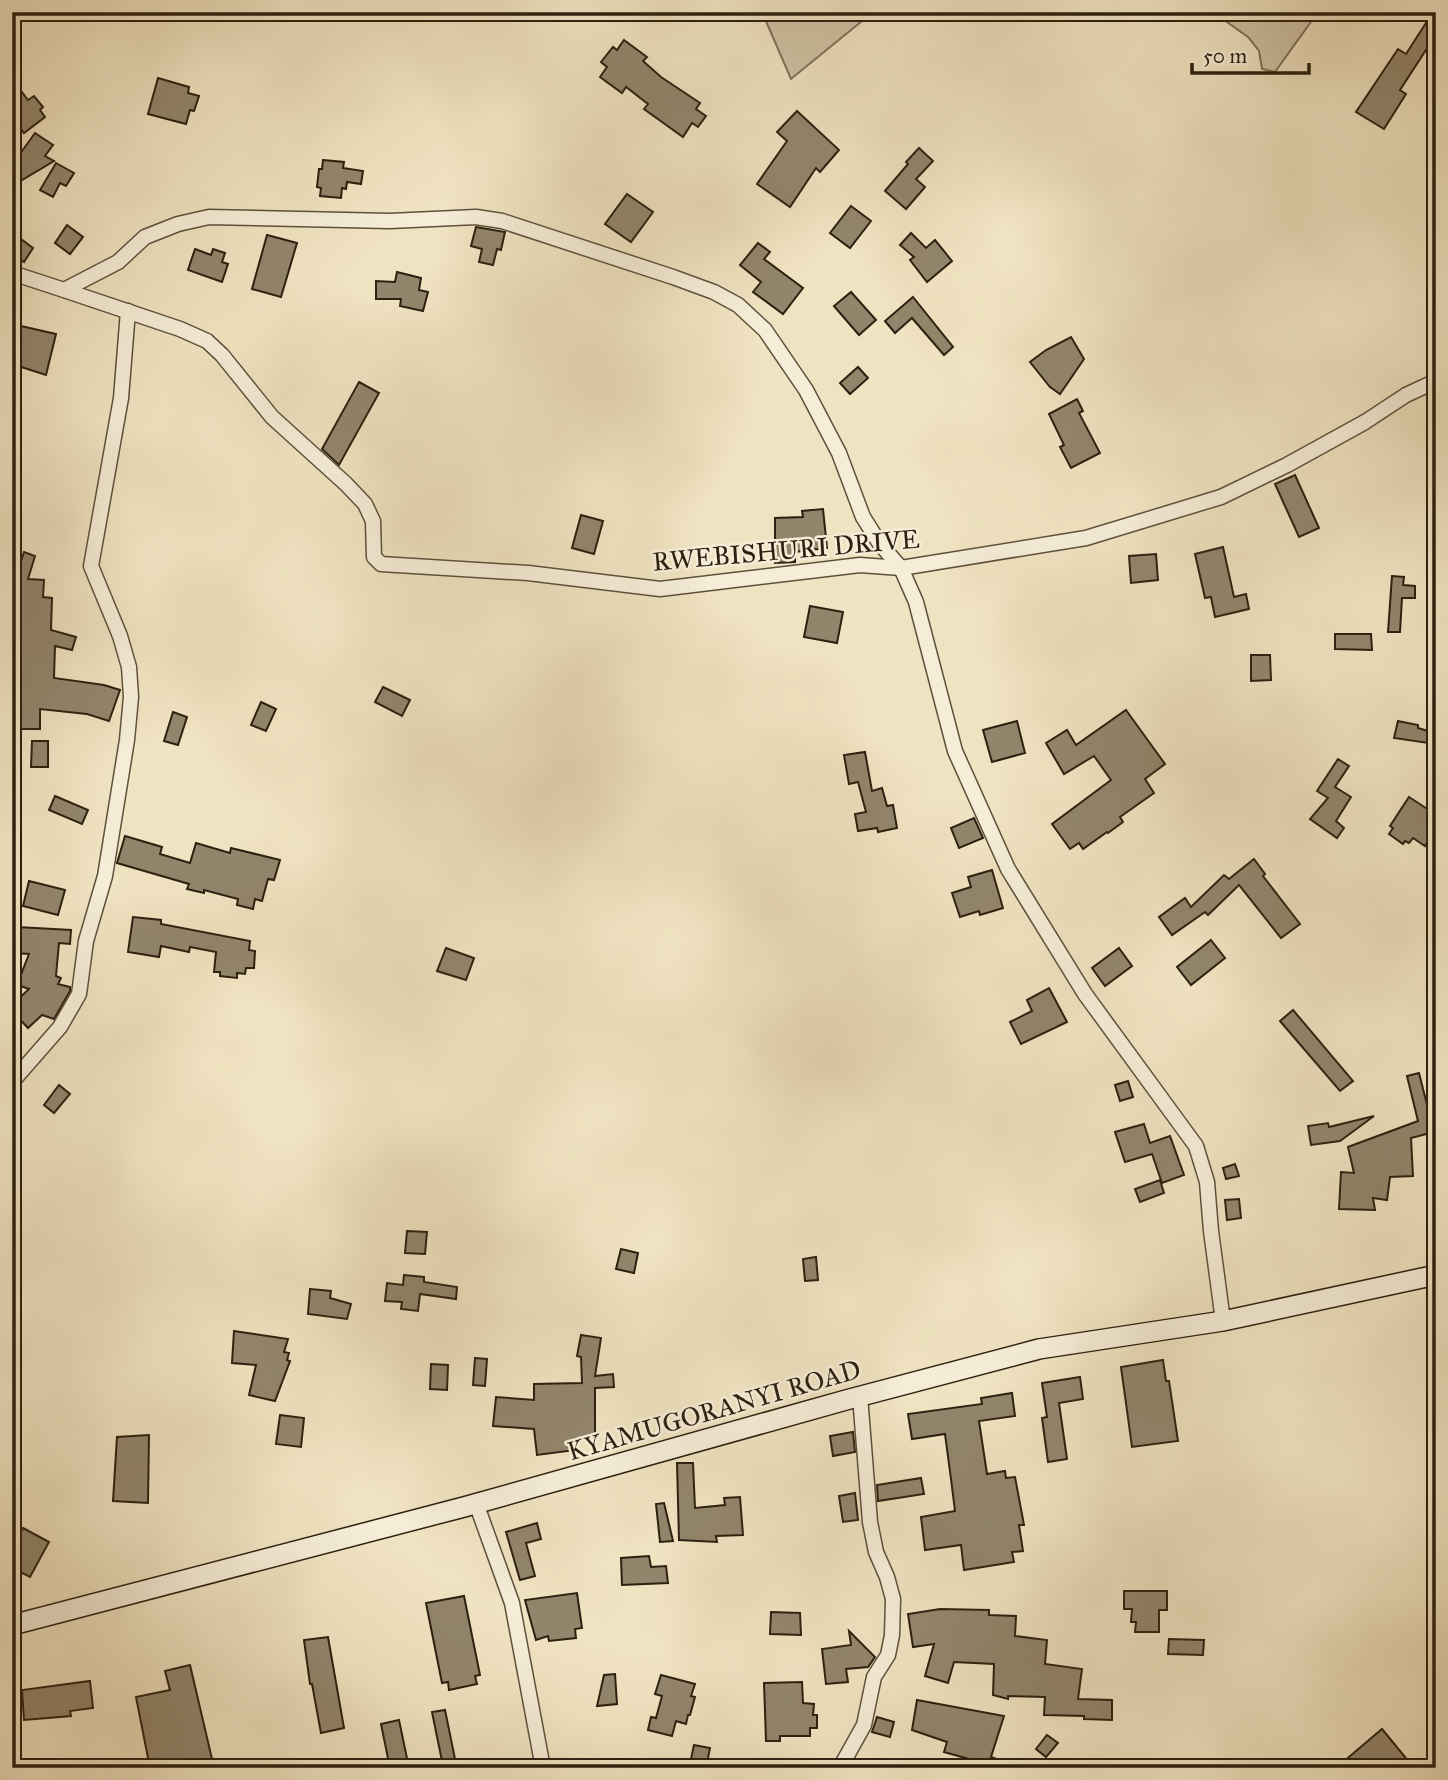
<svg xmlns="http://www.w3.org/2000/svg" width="1448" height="1780" font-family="'IM FELL Great Primer',serif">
	<rect width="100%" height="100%" fill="#f0e3c1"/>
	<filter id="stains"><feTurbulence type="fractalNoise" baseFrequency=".00286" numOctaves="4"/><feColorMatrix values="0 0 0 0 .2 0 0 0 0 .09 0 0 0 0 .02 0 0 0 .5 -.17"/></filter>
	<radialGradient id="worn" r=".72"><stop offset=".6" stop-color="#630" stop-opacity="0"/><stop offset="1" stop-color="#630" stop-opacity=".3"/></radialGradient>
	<g fill="#cfc2a3" stroke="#7e715a" stroke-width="2">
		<polygon points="762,12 873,12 791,79"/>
		<polygon points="1221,12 1318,12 1275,72 1262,69 1259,51 1248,37 1220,17"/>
	</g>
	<g fill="#92856c" stroke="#2d2010" stroke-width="2">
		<polygon points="1433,12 1436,12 1436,57 1426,50 1400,90 1406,94 1384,129 1356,112 1398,49 1406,54"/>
		<polygon points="624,40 647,57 643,61 661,77 700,103 696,109 706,116 698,127 692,123 683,137 644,109 648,104 626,87 622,93 600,77 607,67 601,62 613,47 617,50"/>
		<polygon points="158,78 189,87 188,93 199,96 194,111 190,110 186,124 148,114"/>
		<polygon points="12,79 28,100 34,96 43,107 40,110 45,117 24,133 12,117"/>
		<polygon points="797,111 839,150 820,172 816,168 790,207 757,184 787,141 777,132"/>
		<polygon points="35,133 53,145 45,156 54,161 12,186 12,165"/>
		<polygon points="919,148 933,161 916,179 925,187 906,209 885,191 908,164 906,162"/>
		<polygon points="323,160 344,162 343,168 363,171 361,184 347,182 346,189 342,188 341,198 320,196 321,188 317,187 319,169 322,169"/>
		<polygon points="56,163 74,173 66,186 60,183 53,197 40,190"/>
		<polygon points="627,194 653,212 631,242 605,224"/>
		<polygon points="851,206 871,221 850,248 830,233"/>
		<polygon points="67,225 83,237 70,254 55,243"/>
		<polygon points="476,227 505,232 501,250 497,249 493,265 479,262 482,249 471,246"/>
		<polygon points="911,233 926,248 935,240 952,261 927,282 910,260 914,257 900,245"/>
		<polygon points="267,235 297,243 281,297 252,289"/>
		<polygon points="21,239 33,248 24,262 12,253"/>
		<polygon points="758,243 770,252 764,259 803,288 783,314 753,292 761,282 740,265"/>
		<polygon points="195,249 211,255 213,249 225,253 222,262 228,264 222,282 188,270"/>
		<polygon points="397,272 421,278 419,290 428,292 423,311 400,306 401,299 376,299 376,281 395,282"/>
		<polygon points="851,292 876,320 859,335 834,306"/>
		<polygon points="913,297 953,347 944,355 912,318 895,333 885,321"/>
		<polygon points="21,326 56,334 46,375 12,364"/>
		<polygon points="1071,337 1084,359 1060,394 1050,387 1030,362 1046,350"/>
		<polygon points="858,367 868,378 850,394 840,383"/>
		<polygon points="359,382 379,393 339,465 322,449"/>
		<polygon points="1077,399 1083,411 1079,413 1100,453 1071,468 1060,447 1064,445 1049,414"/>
		<polygon points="1295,475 1319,528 1299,537 1275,484"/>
		<polygon points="823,509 827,548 795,552 795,562 775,563 775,518 803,517 802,511"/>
		<polygon points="581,515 603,521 594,554 572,548"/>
		<polygon points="1223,547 1234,597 1246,594 1249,609 1215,617 1211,597 1205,598 1195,554"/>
		<polygon points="24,552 35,556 28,579 44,580 43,597 52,598 51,630 76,637 72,650 55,646 54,678 104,685 120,690 109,721 87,714 40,709 40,729 12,729 12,705 15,705 12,664 21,664 20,588 13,586"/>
		<polygon points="1156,554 1158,580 1131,583 1129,556"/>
		<polygon points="1392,576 1404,577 1403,585 1415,586 1415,598 1402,598 1400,632 1388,632"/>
		<polygon points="810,606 843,612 837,643 804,637"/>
		<polygon points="1335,634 1371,634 1372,650 1335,649"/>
		<polygon points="1251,655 1270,655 1271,680 1251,681"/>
		<polygon points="383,687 410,700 402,716 375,702"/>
		<polygon points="261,702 276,709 266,731 251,725"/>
		<polygon points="1126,710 1165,764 1145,779 1154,793 1120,817 1123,822 1108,833 1107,832 1083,849 1079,843 1070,849 1052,824 1111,780 1094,756 1064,774 1046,743 1067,730 1076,745"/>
		<polygon points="173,712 187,717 178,745 164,741"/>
		<polygon points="1017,721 1025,753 992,762 983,730"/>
		<polygon points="1398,721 1418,725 1418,728 1431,732 1428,743 1394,738"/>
		<polygon points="32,741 48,741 48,767 31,767"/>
		<polygon points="865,752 872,791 882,788 887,806 893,805 897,828 878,832 877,828 858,831 855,814 866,812 858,782 849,784 844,755"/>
		<polygon points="1338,759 1349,766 1335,787 1351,797 1336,821 1344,828 1337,838 1310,819 1328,798 1317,791"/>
		<polygon points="55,796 88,810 82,824 49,810"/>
		<polygon points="1409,797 1435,814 1429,823 1436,828 1425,846 1413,838 1409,843 1405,841 1403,844 1389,834 1393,828 1390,826"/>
		<polygon points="974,818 983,838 959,848 951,828"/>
		<polygon points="125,836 162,847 160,854 190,863 196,843 230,853 231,848 280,860 274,880 268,879 262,901 255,899 253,909 237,905 238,899 204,890 204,893 187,889 189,884 117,863"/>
		<polygon points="1254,859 1265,874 1263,876 1300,924 1281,938 1239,885 1208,915 1205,912 1172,935 1159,917 1185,898 1191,907 1224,875 1229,879"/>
		<polygon points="992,870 1003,908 980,915 979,911 960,917 952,893 971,887 968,877"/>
		<polygon points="29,881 65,890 58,915 23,906"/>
		<polygon points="133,917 161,920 161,924 250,941 249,950 255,951 254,968 246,968 245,974 237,973 237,978 220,976 220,972 214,972 216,952 190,947 189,952 161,946 159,957 128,952"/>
		<polygon points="17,927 71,930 70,944 59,943 56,976 61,978 58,984 70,987 70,991 54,1019 42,1015 28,1028 12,1011 12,1005 29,989 17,985 29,954 15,953"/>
		<polygon points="1211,940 1225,958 1191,985 1177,967"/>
		<polygon points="446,948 474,958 466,980 437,971"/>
		<polygon points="1119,948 1132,966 1105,986 1092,968"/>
		<polygon points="1049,988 1067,1022 1021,1044 1010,1022 1032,1011 1027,1000"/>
		<polygon points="1293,1010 1353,1081 1340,1091 1280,1021"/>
		<polygon points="1419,1073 1434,1132 1411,1138 1413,1176 1390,1177 1387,1200 1373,1198 1375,1210 1339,1209 1341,1172 1354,1173 1348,1147 1418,1121 1407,1076"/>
		<polygon points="1128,1081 1133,1097 1120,1101 1115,1085"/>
		<polygon points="59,1085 70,1094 54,1113 44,1105"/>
		<polygon points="1374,1116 1340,1141 1311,1145 1308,1126 1328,1123 1329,1127"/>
		<polygon points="1144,1124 1150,1143 1170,1136 1184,1175 1162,1183 1152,1154 1125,1162 1115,1132"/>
		<polygon points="1235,1164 1239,1176 1226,1179 1223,1168"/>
		<polygon points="1160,1180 1164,1193 1140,1202 1135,1189"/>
		<polygon points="1239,1199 1241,1218 1227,1220 1225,1200"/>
		<polygon points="407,1231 427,1232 425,1254 405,1253"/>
		<polygon points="621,1249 638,1253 634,1273 616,1269"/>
		<polygon points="816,1257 818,1280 805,1281 803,1259"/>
		<polygon points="404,1275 424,1277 424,1282 457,1287 456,1299 420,1294 418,1311 401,1309 402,1302 385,1301 387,1283 403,1285"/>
		<polygon points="310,1289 331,1291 330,1298 351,1304 347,1319 308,1314"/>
		<polygon points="234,1331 288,1339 284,1352 289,1353 287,1360 290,1361 275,1401 249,1395 256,1365 232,1363"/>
		<polygon points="581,1335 601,1338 595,1376 613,1374 614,1387 595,1388 595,1438 575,1439 576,1450 537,1455 534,1429 493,1426 496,1397 534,1400 534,1384 582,1383 581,1357 577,1356"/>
		<polygon points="475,1358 487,1359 485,1386 473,1385"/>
		<polygon points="1163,1360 1166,1381 1169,1381 1178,1441 1132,1447 1121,1367"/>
		<polygon points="431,1364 448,1365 447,1390 430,1389"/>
		<polygon points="1080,1377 1083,1399 1059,1403 1067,1459 1048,1462 1042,1418 1047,1417 1042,1383"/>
		<polygon points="1012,1393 1015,1416 979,1421 987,1474 1005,1471 1006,1478 1015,1477 1024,1525 1019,1525 1023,1551 1012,1552 1014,1562 964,1570 961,1545 925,1550 921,1517 955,1511 951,1479 945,1434 912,1439 908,1414 982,1404 981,1398"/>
		<polygon points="280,1415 304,1418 301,1447 276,1444"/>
		<polygon points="853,1432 855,1452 833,1456 830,1436"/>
		<polygon points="149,1435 148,1503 113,1501 117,1437"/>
		<polygon points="677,1463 693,1463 695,1508 725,1505 724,1498 740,1497 743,1535 716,1536 717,1542 679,1540"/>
		<polygon points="921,1478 924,1494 878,1501 877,1485"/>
		<polygon points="855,1493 858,1520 843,1522 839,1496"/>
		<polygon points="664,1503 673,1541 660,1542 656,1504"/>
		<polygon points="537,1523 541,1539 526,1543 535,1576 520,1580 506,1532"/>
		<polygon points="23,1528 49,1542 30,1577 12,1568 12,1548"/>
		<polygon points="649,1556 651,1567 666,1566 668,1583 622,1585 621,1558"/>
		<polygon points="1124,1591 1167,1591 1167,1610 1159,1610 1159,1632 1135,1632 1136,1622 1131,1622 1132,1609 1124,1609"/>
		<polygon points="577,1593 582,1628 575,1629 576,1638 549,1641 548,1636 536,1640 525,1600"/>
		<polygon points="464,1596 480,1675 475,1676 477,1684 449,1690 448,1682 442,1683 426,1603"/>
		<polygon points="940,1609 989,1610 989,1615 1016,1616 1015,1636 1047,1640 1045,1664 1082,1669 1078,1699 1112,1700 1112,1720 1084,1719 1084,1716 1044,1715 1045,1697 1008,1696 1008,1699 993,1695 994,1664 954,1662 948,1683 925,1676 934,1644 913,1647 908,1614"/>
		<polygon points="771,1612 800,1613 801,1635 770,1634"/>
		<polygon points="849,1631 875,1657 868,1667 846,1669 848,1682 826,1684 822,1649 851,1645"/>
		<polygon points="328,1637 344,1728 321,1733 312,1684 310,1684 304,1640"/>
		<polygon points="1169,1639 1204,1640 1203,1655 1168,1654"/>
		<polygon points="190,1665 212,1759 173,1768 150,1768 136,1697 170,1690 165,1671"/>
		<polygon points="615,1674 617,1704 597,1706 604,1675"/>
		<polygon points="661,1675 695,1684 691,1696 695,1697 690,1715 688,1715 686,1724 676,1721 672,1736 648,1730 651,1717 656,1718 662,1696 655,1694"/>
		<polygon points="90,1681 93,1708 70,1711 71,1716 24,1720 22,1690"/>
		<polygon points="802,1682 803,1703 814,1704 813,1715 817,1715 817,1728 810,1728 810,1736 780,1736 780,1741 766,1741 764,1683"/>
		<polygon points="917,1700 1004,1716 991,1757 1016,1766 1016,1768 967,1768 969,1759 944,1752 947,1742 912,1730"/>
		<polygon points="445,1710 455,1759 442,1761 432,1712"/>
		<polygon points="877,1717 894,1722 890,1737 872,1732"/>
		<polygon points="399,1720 409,1768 390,1768 381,1724"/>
		<polygon points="1382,1729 1414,1768 1336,1768"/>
		<polygon points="1047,1735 1058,1743 1046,1757 1036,1749"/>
		<polygon points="694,1745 710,1748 706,1768 689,1768"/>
	</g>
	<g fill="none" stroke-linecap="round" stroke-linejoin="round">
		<defs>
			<g id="street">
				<polyline points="12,273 64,290 118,262 145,237 178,224 209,217 390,221 476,217 502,221 673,277 714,292 738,305 765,330 806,390 839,453 863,517 880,544 901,568 916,602 955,751 1008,869 1085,994 1196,1146 1207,1182 1211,1231 1223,1321"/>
				<polyline points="64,290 180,329 207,341 222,355 272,417 346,484 365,504 373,521 374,557 381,564 528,573 660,589 860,565 901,568 1086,538 1221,497 1287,465 1365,422 1406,395 1436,381"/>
				<polyline points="12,1082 60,1027 79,994 86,941 105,876 127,740 131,697 129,667 120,636 91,566 121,398 128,311"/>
				<polyline points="476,1503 512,1603 543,1768"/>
				<polyline points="840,1768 864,1725 874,1677 888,1655 892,1635 893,1599 887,1577 876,1552 870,1522 860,1396"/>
			</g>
			<polyline id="secondary" points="12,1625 464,1507 846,1400 1039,1349 1223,1321 1436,1275"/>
		</defs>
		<use href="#street" stroke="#5e513c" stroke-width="17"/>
		<use href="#secondary" stroke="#2d2010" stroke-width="22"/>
		<use href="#street" stroke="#f5edd7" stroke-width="14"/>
		<use href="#secondary" stroke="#f5edd7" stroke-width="19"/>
	</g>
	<g text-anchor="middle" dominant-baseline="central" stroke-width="5" stroke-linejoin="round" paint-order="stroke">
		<g font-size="26" fill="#2d2010" stroke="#f5edd7">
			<text transform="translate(786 550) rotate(-5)">RWEBISHURI DRIVE</text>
			<text transform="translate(714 1410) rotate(-16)">KYAMUGORANYI ROAD</text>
		</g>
	</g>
	<rect width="1448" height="1780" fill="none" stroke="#f0e3c1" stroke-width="42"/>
	<rect x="14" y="14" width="1420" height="1752" fill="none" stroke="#2d2010" stroke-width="3.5"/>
	<rect x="21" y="21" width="1406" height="1738" fill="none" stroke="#2d2010" stroke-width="2"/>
	<path d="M1192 63v10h117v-10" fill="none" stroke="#2d2010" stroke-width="3.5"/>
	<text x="1203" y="63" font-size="21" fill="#2d2010" stroke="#f5edd7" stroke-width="5" paint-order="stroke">50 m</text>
	<rect width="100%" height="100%" filter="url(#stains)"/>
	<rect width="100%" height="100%" fill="url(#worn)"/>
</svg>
